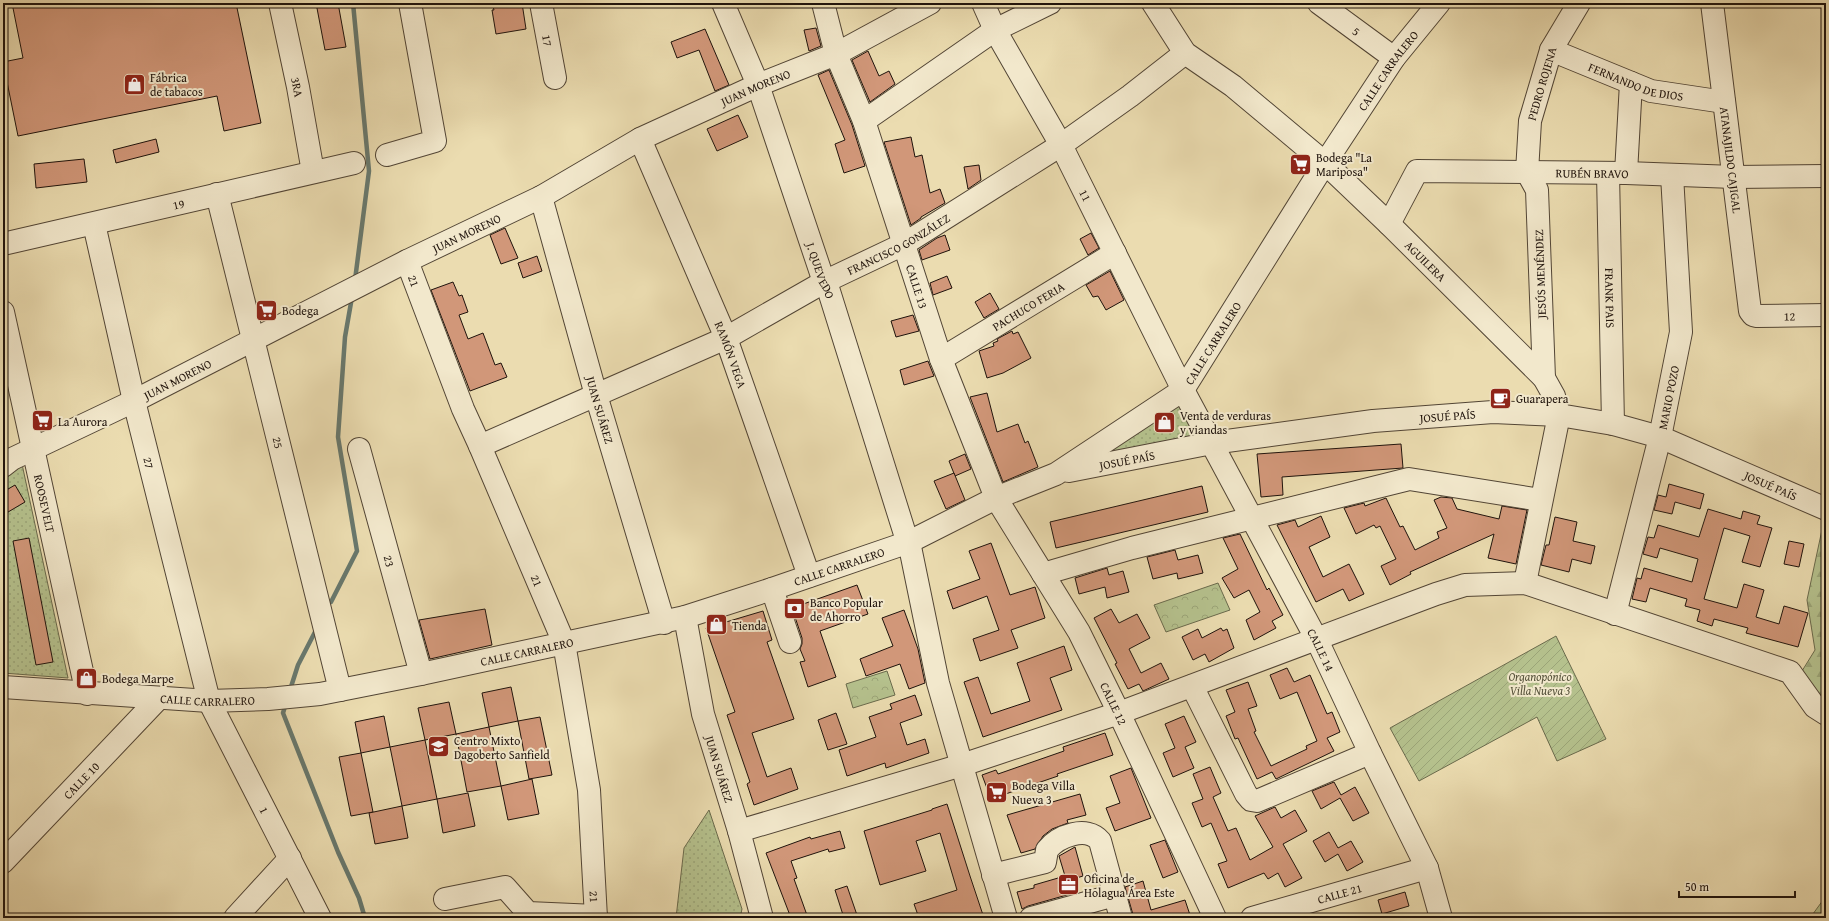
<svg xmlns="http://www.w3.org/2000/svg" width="1829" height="921" font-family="'Gentium Book Plus',serif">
	<defs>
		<pattern id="grass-dots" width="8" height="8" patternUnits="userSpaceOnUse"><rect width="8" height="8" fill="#b5c18d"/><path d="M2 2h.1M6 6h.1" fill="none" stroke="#9ba578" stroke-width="1.8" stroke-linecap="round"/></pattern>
		<pattern id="forest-firs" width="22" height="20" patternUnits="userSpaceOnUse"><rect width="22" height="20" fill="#b5c18d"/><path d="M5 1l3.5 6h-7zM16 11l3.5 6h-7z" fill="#9ba578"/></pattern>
		<pattern id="park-crowns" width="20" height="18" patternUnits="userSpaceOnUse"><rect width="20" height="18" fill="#b5c18d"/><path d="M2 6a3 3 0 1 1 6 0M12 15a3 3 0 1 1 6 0" fill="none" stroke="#9ba578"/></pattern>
		<pattern id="garden-furrows" width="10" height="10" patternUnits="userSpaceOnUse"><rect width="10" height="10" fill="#b5c18d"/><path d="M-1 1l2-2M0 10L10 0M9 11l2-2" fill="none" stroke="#9ba578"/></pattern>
	</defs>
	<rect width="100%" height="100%" fill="#ebdcb0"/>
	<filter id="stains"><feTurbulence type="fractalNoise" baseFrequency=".005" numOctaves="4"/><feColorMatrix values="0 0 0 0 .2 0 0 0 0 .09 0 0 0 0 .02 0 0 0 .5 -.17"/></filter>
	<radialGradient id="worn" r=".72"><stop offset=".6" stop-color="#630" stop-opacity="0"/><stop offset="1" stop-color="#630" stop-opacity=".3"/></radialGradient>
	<g fill="url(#grass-dots)" stroke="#6a6a4c">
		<polygon points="1183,390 1212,443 1056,474"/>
		<polygon points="22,464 68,678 3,673 3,477"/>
		<polygon points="709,810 742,909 740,918 676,918 684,848"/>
		<polygon points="1826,896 1826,918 1810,918"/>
	</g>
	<polygon fill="url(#forest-firs)" stroke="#6a6a4c" points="1823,525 1826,528 1826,699 1800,696 1802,671 1815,650 1807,600"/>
	<g fill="url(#park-crowns)" stroke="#6a6a4c">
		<polygon points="1218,583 1230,610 1166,632 1154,605"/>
		<polygon points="887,671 895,695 853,708 846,684"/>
	</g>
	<polygon fill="url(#garden-furrows)" stroke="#6a6a4c" points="1556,636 1606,739 1557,761 1537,717 1419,781 1390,728"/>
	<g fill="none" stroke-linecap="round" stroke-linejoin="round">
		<g stroke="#68786d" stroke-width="4.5">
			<polyline points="353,3 369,171 355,280"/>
			<polyline points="331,602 357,551 338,437 345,337 352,297"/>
			<polyline points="290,690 298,665 315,632"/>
			<polyline points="286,703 283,713 338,852 359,898 365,918"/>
		</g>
	</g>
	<g fill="#d19779" stroke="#1f130c">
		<polygon points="12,3 236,3 261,123 224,131 217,96 18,136 3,62 23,58"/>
		<polygon points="316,3 338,3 346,47 325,50"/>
		<polygon points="492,3 522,3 526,29 496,34 492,10 494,10"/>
		<polygon points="816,28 821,46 809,51 804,30"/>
		<polygon points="705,29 729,85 715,91 699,50 677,58 671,42"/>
		<polygon points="868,51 879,76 889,71 895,84 870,102 852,60"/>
		<polygon points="829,70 852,125 865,166 844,173 835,144 845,140 818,75"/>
		<polygon points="738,115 748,137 717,151 707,129"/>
		<polygon points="911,137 915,157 922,155 930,193 940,189 945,203 921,217 921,218 911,225 884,142"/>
		<polygon points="156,139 159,152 116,163 113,150"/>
		<polygon points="84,159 87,182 36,188 34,164"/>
		<polygon points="979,165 981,180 968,189 964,167"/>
		<polygon points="505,228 518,258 501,264 490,235"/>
		<polygon points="1091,233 1099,248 1088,255 1080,239"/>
		<polygon points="945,235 950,250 922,260 919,250 937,238"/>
		<polygon points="537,256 542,271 523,278 518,263"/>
		<polygon points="1110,271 1124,300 1106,310 1098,296 1093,297 1086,285"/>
		<polygon points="947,276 952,288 933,295 930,283"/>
		<polygon points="453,282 459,296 462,295 468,312 459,315 468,339 483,333 495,365 501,363 507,377 470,391 431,290"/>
		<polygon points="990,293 999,309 984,318 975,302"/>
		<polygon points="913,315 919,331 896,337 891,321"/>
		<polygon points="1012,331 1013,334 1018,332 1031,358 1003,373 987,378 979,351 994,346 993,343 998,341 997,339"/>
		<polygon points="928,361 934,376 904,385 900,370"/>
		<polygon points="987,393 997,432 1018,424 1025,443 1028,441 1038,467 1003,482 970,397"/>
		<polygon points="1401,444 1403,468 1282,477 1283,495 1261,497 1257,454"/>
		<polygon points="965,454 971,469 955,476 949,461"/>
		<polygon points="954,473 965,500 946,509 934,481"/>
		<polygon points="1669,484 1704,494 1700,509 1675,502 1672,514 1654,510 1658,495 1666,497"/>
		<polygon points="15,485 25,502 3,515 3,492"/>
		<polygon points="1202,486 1208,512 1056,548 1050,522"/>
		<polygon points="1441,497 1452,498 1457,509 1499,519 1502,506 1527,510 1516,564 1488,558 1494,534 1410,572 1411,574 1390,585 1381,566 1396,559 1380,526 1376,528 1374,525 1356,534 1344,508 1364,503 1365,506 1386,498 1400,527 1403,526 1415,550 1439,538 1437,532 1447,528 1434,500"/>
		<polygon points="1708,509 1741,519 1743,511 1760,516 1757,524 1772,528 1760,567 1742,562 1750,536 1724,528 1704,599 1737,608 1744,584 1764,590 1756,617 1779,624 1784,606 1808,613 1798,647 1746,633 1748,628 1714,619 1712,626 1697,621 1700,610 1685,606 1687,599 1650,588 1646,602 1632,599 1637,578 1641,579 1644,568 1692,582 1698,559 1660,548 1657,558 1643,554 1648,537 1654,538 1658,525 1699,537"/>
		<polygon points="1321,516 1330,537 1309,547 1323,577 1349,564 1364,594 1349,601 1343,589 1316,602 1277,525 1295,520 1298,527"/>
		<polygon points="1555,517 1577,522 1573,541 1595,546 1591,564 1572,559 1569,572 1541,565 1546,545 1549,545"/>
		<polygon points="1240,534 1267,590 1269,588 1283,615 1272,621 1276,628 1254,640 1246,620 1260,612 1249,590 1234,598 1222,578 1238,569 1223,538"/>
		<polygon points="29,538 53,662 36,665 13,541"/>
		<polygon points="1789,541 1804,544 1799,567 1784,564"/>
		<polygon points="991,543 1010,595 1035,587 1045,618 1011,630 1018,648 980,661 973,639 999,630 987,596 953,609 947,591 980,579 969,551"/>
		<polygon points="1175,550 1178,560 1198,555 1203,573 1178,579 1177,573 1153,579 1147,557"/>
		<polygon points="1107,568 1109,575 1123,571 1129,592 1107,598 1105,587 1079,594 1075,578"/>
		<polygon points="857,585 868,614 820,631 836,677 808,687 800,662 805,661 800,649 802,644 802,638 792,608"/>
		<polygon points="485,609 492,645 430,659 419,620"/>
		<polygon points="1111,609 1119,623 1137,614 1150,638 1129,649 1141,673 1161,663 1169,679 1143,691 1139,684 1128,689 1115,664 1117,663 1094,618"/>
		<polygon points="904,610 918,649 925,683 909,689 900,664 866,676 860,659 893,646 882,618"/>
		<polygon points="763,611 772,640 767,642 794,719 752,733 767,777 791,768 798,789 754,805 747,784 750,782 727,715 735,712 706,628"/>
		<polygon points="1221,628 1223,631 1227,629 1234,648 1209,662 1205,654 1193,660 1182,637 1198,629 1202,638"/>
		<polygon points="1064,646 1072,670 1050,678 1062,710 983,737 964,682 978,677 991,714 1030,701 1017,663"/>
		<polygon points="1287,668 1294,682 1310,675 1327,714 1332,712 1340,732 1327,738 1334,751 1276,779 1272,772 1257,779 1238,738 1235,739 1226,716 1235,712 1226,690 1248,682 1257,706 1248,709 1256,731 1254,732 1271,766 1307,749 1306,746 1317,741 1297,692 1280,699 1270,675"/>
		<polygon points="511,687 518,721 489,727 482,693"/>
		<polygon points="915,695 922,715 900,723 907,745 925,739 929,753 886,768 885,763 847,776 839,750 876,737 869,717 892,709 890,704"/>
		<polygon points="449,702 456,734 425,740 418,708"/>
		<polygon points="836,713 847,744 828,750 818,720"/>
		<polygon points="384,716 390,747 361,753 355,722"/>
		<polygon points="1184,716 1196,742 1185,747 1194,768 1173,777 1163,753 1175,748 1165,724"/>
		<polygon points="540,717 552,775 529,779 518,721"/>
		<polygon points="489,727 501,786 467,792 456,734"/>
		<polygon points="1105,733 1113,755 1057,774 1058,776 991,799 982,775 996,770 998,774 1064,751 1063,747"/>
		<polygon points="425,740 437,799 402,806 390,747"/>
		<polygon points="361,753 373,812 351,816 339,757"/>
		<polygon points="1210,767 1221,793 1213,797 1228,831 1236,828 1250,860 1273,847 1255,816 1275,807 1281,818 1295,810 1307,831 1283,844 1302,878 1285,887 1278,873 1268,879 1264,873 1228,888 1218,864 1227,861 1211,823 1202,827 1192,803 1203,799 1193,774"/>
		<polygon points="1131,768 1151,818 1115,831 1106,808 1120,803 1110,776"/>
		<polygon points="532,779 539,814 508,820 501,786"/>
		<polygon points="1334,782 1341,795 1355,787 1369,813 1353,821 1340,798 1321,809 1312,791"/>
		<polygon points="468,793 475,826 443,833 437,799"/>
		<polygon points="1080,794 1086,815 1067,820 1068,823 1052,829 1043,836 1035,849 1021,853 1007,815"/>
		<polygon points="947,804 970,876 984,918 919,918 914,904 957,890 940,833 916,841 926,871 880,885 864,831 932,810 932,809"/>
		<polygon points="402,806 408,838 375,844 369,813"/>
		<polygon points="840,831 845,848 829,852 828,849 791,861 797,878 794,879 808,918 791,918 766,853 810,837 811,839"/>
		<polygon points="1329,832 1338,848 1351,841 1363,862 1347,871 1338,854 1325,862 1313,841"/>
		<polygon points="1165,840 1178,872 1163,878 1150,845"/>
		<polygon points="1075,847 1083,876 1070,880 1074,893 1028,906 1022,909 1017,892 1034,888 1034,885 1065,876 1059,856"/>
		<polygon points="1143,881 1151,910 1185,900 1191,918 1134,918 1125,887"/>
		<polygon points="847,886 858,918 844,918 835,890"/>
		<polygon points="1405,892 1409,906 1382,914 1378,900"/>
	</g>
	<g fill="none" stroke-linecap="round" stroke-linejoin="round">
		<defs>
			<g id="minor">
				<path id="s1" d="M 280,3 L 298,87 L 313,172"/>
				<path id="s2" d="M 541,3 L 555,78"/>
				<path id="s3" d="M 723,3 L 758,85 L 824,282 L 828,288 L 904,531 L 909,542 L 938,683 L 1006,918"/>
				<path id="s4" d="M 823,3 L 836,54 L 864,121 L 941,359 L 996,498 L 1079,632 L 1119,713 L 1215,918"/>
				<path id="s5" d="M 983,3 L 995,30 L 1061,145 L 1183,390 L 1317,640 L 1370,753 L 1427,868 L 1441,918"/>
				<path id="s6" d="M 1153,3 L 1185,53 L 1233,86 L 1325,163 L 1389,224 L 1544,378 L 1554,396 L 1559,415 L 1525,583"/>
				<path id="s7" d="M 1319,3 L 1394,58"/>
				<path id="s8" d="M 1712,3 L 1750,311 L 1753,315 L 1757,316 L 1826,315"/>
				<path id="s9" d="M 1551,50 L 1651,91 L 1724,102"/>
				<polyline points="864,121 995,30 1050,3"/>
				<path id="s10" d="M 640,139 L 726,338 L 809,576"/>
				<polyline points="387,155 435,141 410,3"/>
				<path id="s11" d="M 1608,173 L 1613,424"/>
				<polyline points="1626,173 1631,83"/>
				<path id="s12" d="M 217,194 L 340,690"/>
				<path id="s13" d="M 541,197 L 596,395 L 664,623"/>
				<path id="s14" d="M 94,224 L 134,401 L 209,701 L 320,918"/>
				<path id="s15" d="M 1389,224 L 1417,171 L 1626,173 L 1734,177 L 1826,176"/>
				<path id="s16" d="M 3,244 L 354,163"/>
				<path id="s17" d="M 407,261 L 463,409 L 480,446 L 564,643 L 589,790 L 596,918"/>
				<path id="s18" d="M 3,312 L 87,694"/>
				<path id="s19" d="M 941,359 L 1115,253"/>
				<path id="s20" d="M 1544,378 L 1537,190 L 1527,172 L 1530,121 L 1551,50 L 1579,3"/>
				<path id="s21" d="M 480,446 L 726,338 L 824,282 L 904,244 L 1061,145 L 1130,96 L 1185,53"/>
				<path id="s22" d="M 359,449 L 421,674"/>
				<path id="s23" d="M 3,466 L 12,459 L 134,401 L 407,261 L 541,197 L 640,139 L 758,85 L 836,54 L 930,3"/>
				<path id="s24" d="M 1069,471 L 1212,443 L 1373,421 L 1493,412 L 1559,415 L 1613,424 L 1660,437 L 1826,509"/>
				<polyline points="1043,574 1132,548 1409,479 1541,500"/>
				<polyline points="772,589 790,642"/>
				<path id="s25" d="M 1615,614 L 1660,437 L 1681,332 L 1672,175"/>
				<path id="s26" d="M 685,617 L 703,714 L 739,831 L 762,918"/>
				<polyline points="1192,686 1246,794 1251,800 1257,801 1370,753"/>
				<path id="s27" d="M 3,687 L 209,701 L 268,699 L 320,694 L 421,674 L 685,617 L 772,589 L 909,542 L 996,498 L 1056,474 L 1183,390 L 1325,163 L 1394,58 L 1439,3"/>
				<polyline points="739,831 962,765 1119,713 1436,594 1465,585 1525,583 1790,672 1815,707 1826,714"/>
				<path id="s28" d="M 3,862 L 158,699"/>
				<path d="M 993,875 L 1045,862 L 1047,850 C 1058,836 1087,825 1100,841 L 1121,918"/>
				<polyline points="445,899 505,887 528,913 596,916"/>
				<polyline points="235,918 290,858"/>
				<polyline points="1031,918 1115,895"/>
				<path id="s29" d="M 1252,918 L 1427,868"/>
			</g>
		</defs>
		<use href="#minor" stroke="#524535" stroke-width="24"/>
		<use href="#minor" stroke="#f2e8cc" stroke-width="22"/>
	</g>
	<defs>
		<symbol id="shop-square" viewBox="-11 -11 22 22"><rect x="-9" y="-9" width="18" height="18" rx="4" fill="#8f2418" stroke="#f2e8cc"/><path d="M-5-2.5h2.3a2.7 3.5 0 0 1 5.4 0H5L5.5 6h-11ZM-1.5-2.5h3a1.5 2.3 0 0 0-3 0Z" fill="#fff"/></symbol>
		<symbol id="supermarket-square" viewBox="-11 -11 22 22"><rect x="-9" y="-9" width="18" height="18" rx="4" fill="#8f2418" stroke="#f2e8cc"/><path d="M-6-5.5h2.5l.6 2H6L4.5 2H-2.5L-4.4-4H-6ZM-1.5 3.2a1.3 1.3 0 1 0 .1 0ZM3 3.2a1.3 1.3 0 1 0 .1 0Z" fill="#fff"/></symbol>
		<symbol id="cafe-square" viewBox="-11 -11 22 22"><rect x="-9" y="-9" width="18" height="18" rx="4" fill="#8f2418" stroke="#f2e8cc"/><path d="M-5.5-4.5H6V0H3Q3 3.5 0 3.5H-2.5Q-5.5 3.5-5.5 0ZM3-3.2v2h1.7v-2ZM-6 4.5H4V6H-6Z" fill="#fff"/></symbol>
		<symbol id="bank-square" viewBox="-11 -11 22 22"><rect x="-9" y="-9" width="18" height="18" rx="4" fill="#8f2418" stroke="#f2e8cc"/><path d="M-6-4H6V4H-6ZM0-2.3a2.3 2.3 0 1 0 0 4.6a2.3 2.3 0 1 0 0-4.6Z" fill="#fff"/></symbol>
		<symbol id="school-square" viewBox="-11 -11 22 22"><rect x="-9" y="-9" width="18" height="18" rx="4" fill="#8f2418" stroke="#f2e8cc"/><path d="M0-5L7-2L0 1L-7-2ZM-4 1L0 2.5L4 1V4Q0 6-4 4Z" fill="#fff"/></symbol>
		<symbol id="office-square" viewBox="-11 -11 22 22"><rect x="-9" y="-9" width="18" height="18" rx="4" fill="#8f2418" stroke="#f2e8cc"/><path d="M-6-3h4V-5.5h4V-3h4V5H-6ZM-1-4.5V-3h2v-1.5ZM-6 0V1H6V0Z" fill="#fff"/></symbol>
	</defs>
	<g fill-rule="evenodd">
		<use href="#shop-square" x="122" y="72" width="25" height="25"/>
		<use href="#supermarket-square" x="1288" y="152" width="25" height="25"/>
		<use href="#supermarket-square" x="254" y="298" width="25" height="25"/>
		<use href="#cafe-square" x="1488" y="386" width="25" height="25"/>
		<use href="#supermarket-square" x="30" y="408" width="25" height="25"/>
		<use href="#shop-square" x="1152" y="410" width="25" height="25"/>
		<use href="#bank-square" x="782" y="596" width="25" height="25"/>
		<use href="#shop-square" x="704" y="612" width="25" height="25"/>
		<use href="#shop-square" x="74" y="666" width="25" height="25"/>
		<use href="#school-square" x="426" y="734" width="25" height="25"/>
		<use href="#supermarket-square" x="984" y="780" width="25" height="25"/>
		<use href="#office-square" x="1056" y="872" width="25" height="25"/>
	</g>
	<g text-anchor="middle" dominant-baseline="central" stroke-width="4" stroke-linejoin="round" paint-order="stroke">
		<g font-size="12" fill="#1f130c" stroke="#f2e8cc">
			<text stroke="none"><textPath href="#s7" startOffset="47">5</textPath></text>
			<text stroke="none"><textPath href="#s2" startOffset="38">17</textPath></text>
			<text stroke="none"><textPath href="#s27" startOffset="1621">CALLE CARRALERO</textPath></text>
			<text stroke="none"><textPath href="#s9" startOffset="91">FERNANDO DE DIOS</textPath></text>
			<text stroke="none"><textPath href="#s20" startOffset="299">PEDRO ROJENA</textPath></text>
			<text stroke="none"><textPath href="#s1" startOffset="86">3RA</textPath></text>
			<text stroke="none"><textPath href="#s23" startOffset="843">JUAN MORENO</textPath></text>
			<text stroke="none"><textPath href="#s8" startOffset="158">ATANAJILDO CAJIGAL</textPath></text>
			<text stroke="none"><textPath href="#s15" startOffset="235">RUBÉN BRAVO</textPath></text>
			<text stroke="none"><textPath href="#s5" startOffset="218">11</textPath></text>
			<text stroke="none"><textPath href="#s16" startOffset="180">19</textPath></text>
			<text stroke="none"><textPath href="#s23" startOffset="519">JUAN MORENO</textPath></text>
			<text stroke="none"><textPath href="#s21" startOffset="465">FRANCISCO GONZÁLEZ</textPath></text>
			<text stroke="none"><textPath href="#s6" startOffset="378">AGUILERA</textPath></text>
			<text stroke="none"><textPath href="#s3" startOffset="285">J. QUEVEDO</textPath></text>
			<text transform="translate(1540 274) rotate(-92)">JESÚS MENÉNDEZ</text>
			<text stroke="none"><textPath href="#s17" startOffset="21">21</textPath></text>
			<text stroke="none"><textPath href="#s4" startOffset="299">CALLE 13</textPath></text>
			<text stroke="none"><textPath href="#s11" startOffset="125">FRANK PAIS</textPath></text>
			<text stroke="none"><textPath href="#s19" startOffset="102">PACHUCO FERIA</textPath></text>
			<text stroke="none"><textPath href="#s8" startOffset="352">12</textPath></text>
			<text stroke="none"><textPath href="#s27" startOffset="1297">CALLE CARRALERO</textPath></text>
			<text stroke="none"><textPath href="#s10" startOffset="234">RAMÓN VEGA</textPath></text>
			<text stroke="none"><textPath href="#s23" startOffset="195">JUAN MORENO</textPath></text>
			<text stroke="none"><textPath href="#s25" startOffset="223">MARIO POZO</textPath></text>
			<text stroke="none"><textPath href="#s13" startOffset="221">JUAN SUÁREZ</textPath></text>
			<text stroke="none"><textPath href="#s24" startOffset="383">JOSUÉ PAÍS</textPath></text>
			<text stroke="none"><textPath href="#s12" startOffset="256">25</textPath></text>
			<text stroke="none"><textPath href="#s24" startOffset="59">JOSUÉ PAÍS</textPath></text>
			<text stroke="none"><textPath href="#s14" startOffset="245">27</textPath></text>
			<text stroke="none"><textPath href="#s24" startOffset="719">JOSUÉ PAÍS</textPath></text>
			<text stroke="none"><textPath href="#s18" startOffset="196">ROOSEVELT</textPath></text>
			<text stroke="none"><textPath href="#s22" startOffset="116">23</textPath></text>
			<text stroke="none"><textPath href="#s27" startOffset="853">CALLE CARRALERO</textPath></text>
			<text stroke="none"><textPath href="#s17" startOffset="345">21</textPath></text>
			<text stroke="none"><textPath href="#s5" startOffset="730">CALLE 14</textPath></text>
			<text stroke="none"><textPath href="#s27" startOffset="529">CALLE CARRALERO</textPath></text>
			<text stroke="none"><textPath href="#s27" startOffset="205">CALLE CARRALERO</textPath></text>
			<text stroke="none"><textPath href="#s4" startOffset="762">CALLE 12</textPath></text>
			<text stroke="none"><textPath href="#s26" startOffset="156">JUAN SUÁREZ</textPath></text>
			<text stroke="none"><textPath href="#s28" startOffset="113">CALLE 10</textPath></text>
			<text stroke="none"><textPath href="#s14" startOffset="613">1</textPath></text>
			<text stroke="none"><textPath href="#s29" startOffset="91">CALLE 21</textPath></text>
			<text stroke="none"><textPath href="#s17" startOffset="669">21</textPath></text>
		</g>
		<g font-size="12" fill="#1f130c" stroke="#f2e8cc" text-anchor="start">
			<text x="150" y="77">Fábrica<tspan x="150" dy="14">de tabacos</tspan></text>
			<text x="1316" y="157">Bodega "La<tspan x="1316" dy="14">Mariposa"</tspan></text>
			<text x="282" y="310">Bodega</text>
			<text x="1516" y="398">Guarapera</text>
			<text x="1180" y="415">Venta de verduras<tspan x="1180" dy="14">y viandas</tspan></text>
			<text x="58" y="421">La Aurora</text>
			<text x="810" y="602">Banco Popular<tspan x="810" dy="14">de Ahorro</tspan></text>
			<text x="732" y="625">Tienda</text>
			<text x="102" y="678">Bodega Marpe</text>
			<text x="454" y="740">Centro Mixto<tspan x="454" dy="14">Dagoberto Sanfield</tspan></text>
			<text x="1012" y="785">Bodega Villa<tspan x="1012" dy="14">Nueva 3</tspan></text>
			<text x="1084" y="878">Oficina de<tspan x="1084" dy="14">Holagua Área Este</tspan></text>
		</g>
		<g font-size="12" font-style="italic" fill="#545039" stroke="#f2e8cc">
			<text x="1540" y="676">Organopónico<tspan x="1540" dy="14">Villa Nueva 3</tspan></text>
		</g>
	</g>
	<rect width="1829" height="921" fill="none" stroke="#ebdcb0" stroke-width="16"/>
	<rect x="4" y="4" width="1821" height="913" fill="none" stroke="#1f130c" stroke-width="2"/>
	<rect x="8" y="8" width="1813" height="905" fill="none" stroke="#1f130c"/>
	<path d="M1679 891v6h116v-6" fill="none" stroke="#1f130c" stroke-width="2"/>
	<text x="1685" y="891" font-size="12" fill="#1f130c" stroke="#f2e8cc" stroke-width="3" paint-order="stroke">50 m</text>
	<rect width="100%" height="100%" filter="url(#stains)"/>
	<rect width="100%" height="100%" fill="url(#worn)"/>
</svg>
